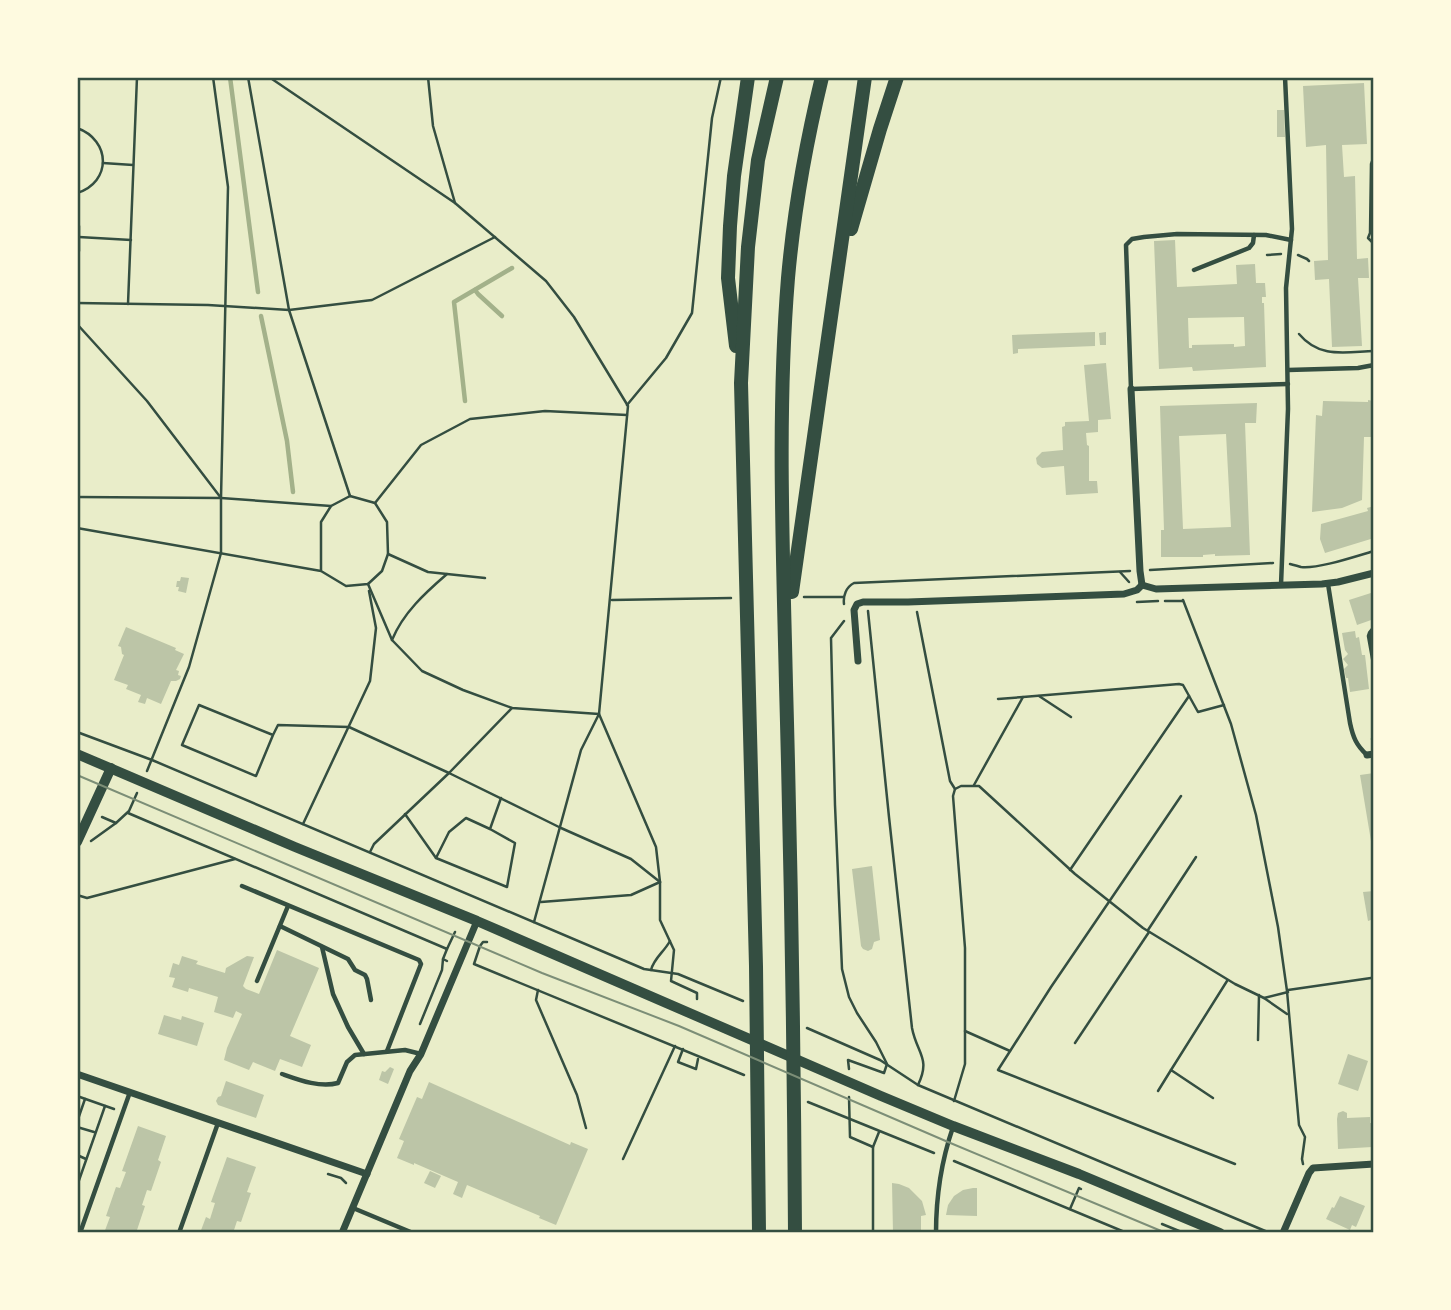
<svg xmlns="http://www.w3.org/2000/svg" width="1451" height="1310" font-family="'Alegreya Sans',sans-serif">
	<rect width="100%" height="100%" fill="#e9edc9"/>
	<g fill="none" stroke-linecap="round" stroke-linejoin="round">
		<g stroke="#a3b18a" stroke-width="4.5">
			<polyline points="230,77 258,292"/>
			<polyline points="475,290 478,294 502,316"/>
			<polyline points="261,316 287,441 293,492"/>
			<polyline points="465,401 454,302 512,268"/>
		</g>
	</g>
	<g fill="#bcc5a7" fill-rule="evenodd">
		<polygon points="1364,83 1367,144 1342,145 1344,177 1355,176 1357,259 1368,258 1369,278 1358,278 1362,346 1332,347 1329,279 1315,280 1314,261 1328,260 1326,145 1306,147 1303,86"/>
		<polygon points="1277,110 1284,110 1285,137 1277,137"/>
		<path d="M 1175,240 L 1177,287 L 1237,284 L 1236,265 L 1255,264 L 1256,283 L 1265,283 L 1266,297 L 1262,297 L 1262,303 L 1264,303 L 1266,367 L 1193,371 L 1192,367 L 1159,369 L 1154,241 ZM 1244,317 L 1245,346 L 1234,347 L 1234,344 L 1192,345 L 1192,348 L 1189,348 L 1188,318 Z"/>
		<polygon points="1095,332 1095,346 1018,349 1018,353 1013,354 1012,335"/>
		<polygon points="1106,332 1106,345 1100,345 1099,333"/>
		<polygon points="1106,363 1111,419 1098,420 1098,432 1086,433 1087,445 1089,446 1089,481 1097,481 1098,493 1066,495 1064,466 1042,468 1037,464 1036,458 1042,452 1063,450 1062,427 1065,426 1065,422 1089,421 1084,365"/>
		<polygon points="1368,400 1374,401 1374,437 1364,437 1362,500 1342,508 1312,512 1316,415 1322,416 1323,401 1368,402"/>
		<path d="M 1257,403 L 1256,423 L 1245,423 L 1250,555 L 1215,556 L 1215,554 L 1203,555 L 1203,557 L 1161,557 L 1161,530 L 1164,530 L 1160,406 ZM 1226,434 L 1231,527 L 1183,529 L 1179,436 Z"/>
		<polygon points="1374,506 1374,538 1325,553 1320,539 1321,524 1368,511 1367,508"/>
		<polygon points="181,577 189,578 186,593 178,591 179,587 176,587 177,581 180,581"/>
		<polygon points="1374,592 1374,619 1357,625 1349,600"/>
		<polygon points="126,627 176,648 175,650 184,654 176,670 179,671 178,675 181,676 180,679 176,681 171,681 161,704 147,698 145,704 138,702 141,695 126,689 128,685 114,680 124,655 122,654 121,647 118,646"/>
		<polygon points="1355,631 1356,638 1359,637 1362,655 1365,655 1369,689 1350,692 1348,678 1346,678 1344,669 1348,665 1343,659 1348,654 1345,650 1342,633"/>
		<polygon points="1374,773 1374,853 1373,853 1360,775"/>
		<polygon points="872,866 880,940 874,942 872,949 868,951 863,949 861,946 852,869"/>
		<polygon points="1374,891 1374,919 1368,921 1363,892"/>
		<polygon points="277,950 319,968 290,1036 311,1045 302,1067 280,1059 275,1071 253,1062 249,1070 224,1060 227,1048 242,1014 236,1011 233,1018 214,1012 218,997 189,988 188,992 172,987 175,978 169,977 173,963 179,965 182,956 198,961 196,964 225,973 226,968 247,956 254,957 243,986 246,989 259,994"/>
		<polygon points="164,1015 181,1020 182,1016 204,1023 197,1046 158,1034"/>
		<polygon points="1348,1054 1368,1061 1358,1091 1338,1084"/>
		<polygon points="390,1067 394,1069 388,1084 379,1080 382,1071 385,1072"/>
		<polygon points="226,1081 264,1095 256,1118 218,1105 216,1101 218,1097 221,1096"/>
		<polygon points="429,1082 570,1145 571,1142 588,1149 556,1225 539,1218 540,1216 467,1185 462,1198 453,1194 458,1182 414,1163 414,1165 397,1158 404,1141 399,1139 417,1097 422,1099"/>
		<polygon points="1343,1111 1347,1113 1347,1118 1370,1117 1370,1123 1374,1123 1374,1142 1372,1142 1372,1147 1338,1149 1337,1119 1338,1113"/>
		<polygon points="138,1126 166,1136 158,1160 161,1162 151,1191 147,1190 142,1205 145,1206 136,1233 104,1233 110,1217 106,1216 116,1187 120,1188 126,1172 122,1171"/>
		<polygon points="227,1157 256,1167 247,1192 251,1193 241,1222 237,1221 233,1233 200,1233 206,1217 210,1219 215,1203 211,1202"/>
		<polygon points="430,1171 441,1176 435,1188 424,1183"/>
		<polygon points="892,1183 899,1184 909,1188 922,1201 926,1215 921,1216 921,1233 893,1233"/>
		<polygon points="973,1188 977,1188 977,1216 946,1215 948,1205 954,1196 963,1190"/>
		<polygon points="1340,1196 1365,1206 1356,1227 1352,1225 1350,1230 1326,1219 1332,1207 1334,1208"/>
	</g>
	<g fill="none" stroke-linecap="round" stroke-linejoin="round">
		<g stroke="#344e41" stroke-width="2.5">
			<polyline points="213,77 228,187 221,498"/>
			<polyline points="248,77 289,310 350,496"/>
			<polyline points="269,77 455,203 546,281 574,317 628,406 599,714 581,750 534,922"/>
			<polyline points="428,77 433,126 455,203"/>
			<polyline points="1349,77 1352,77"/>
			<path d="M 77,128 C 111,140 112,182 77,193"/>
			<polyline points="1374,156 1371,164 1370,233 1368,238 1374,244"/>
			<polyline points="103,163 133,165"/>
			<polyline points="77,226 79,226 79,251 77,251"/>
			<polyline points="79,237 131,240"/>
			<polyline points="1267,255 1281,254"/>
			<polyline points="1298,255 1307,259 1309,261"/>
			<polyline points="77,303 208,305 289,310 372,300 495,237"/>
			<polyline points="128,304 137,77"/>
			<polyline points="77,324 147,401 221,498 221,553 189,667 147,771"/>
			<path d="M 1299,334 C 1320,359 1345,352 1374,351"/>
			<polyline points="627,405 666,358 692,313 712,118 721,77"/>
			<polyline points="77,497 221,498 331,506"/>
			<polyline points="375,503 421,445 470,419 545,411 627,415"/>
			<polyline points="77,528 321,571 346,586 368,584 382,571 388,554 387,522 375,503 350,496 331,506 321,522 321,571"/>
			<polyline points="388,554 428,572 485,578"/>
			<path d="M 1290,564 C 1294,565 1298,566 1301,567 C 1319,569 1356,556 1374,551"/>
			<polyline points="1150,570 1273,563"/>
			<polyline points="1120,572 1129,582"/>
			<polyline points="368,584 392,640 422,671 463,690 512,708 599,714"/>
			<polyline points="804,597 843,597"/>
			<polyline points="612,600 731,598"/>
			<polyline points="1183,600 1231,724 1256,815 1278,927 1287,991 1299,1125 1305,1137 1302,1159 1303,1164"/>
			<polyline points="1165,601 1183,601"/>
			<polyline points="1137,602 1158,601"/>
			<path d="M 844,604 C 843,596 846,587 854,583 L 1130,571"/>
			<path d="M 868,611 L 889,817 L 912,1028 C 917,1054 931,1058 918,1085"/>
			<polyline points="917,612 950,781 955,789"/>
			<polyline points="844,621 831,638 835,805 842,969 849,997 857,1013 876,1042 887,1064 884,1073 848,1060 849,1069"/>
			<path d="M 392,640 C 403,613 425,593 447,574"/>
			<polyline points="1039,696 1071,717"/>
			<polyline points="1023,697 1179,684 1183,685 1198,712 1224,705"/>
			<polyline points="599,714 656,847 660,882 660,920 674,950 671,981 697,993 697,999"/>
			<polyline points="77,732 152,760 644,969 678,974 743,1001"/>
			<polyline points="273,735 256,776 182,745 199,705 273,735 278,725 349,727 449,773 561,828 631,859 660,882"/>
			<polyline points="1372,739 1374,739"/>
			<polyline points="974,785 1023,697 998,699"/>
			<polyline points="1181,796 1051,987 998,1070 1235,1164"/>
			<polyline points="128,813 447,949 455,932"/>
			<polyline points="405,814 436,858 507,887 515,843 490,829 501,798"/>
			<polyline points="102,817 116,823 129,811 137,793"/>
			<polyline points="303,824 370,681 376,628 369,591"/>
			<polyline points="91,841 116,823"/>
			<polyline points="370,852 374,844 449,773 512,708"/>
			<polyline points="436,858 449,832 466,818 490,829"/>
			<polyline points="1070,870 1189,696"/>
			<polyline points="77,895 87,898 235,859"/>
			<polyline points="541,902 631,895 660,882"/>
			<polyline points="1148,930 1196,857"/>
			<polyline points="487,942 483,942 480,946 474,964 744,1075"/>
			<polyline points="447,961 443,959 447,949"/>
			<path d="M 651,970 C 654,958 664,952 670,941"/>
			<polyline points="538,990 536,1000 577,1095 586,1128"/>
			<polyline points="1288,990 1371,978"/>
			<polyline points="1264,998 1287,1014"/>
			<polyline points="420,1024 442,970 443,959"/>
			<polyline points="807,1028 880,1060 918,1085 1270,1233"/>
			<polyline points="965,1031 1010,1051"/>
			<polyline points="1258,1040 1259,995"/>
			<polyline points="1075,1043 1149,932"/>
			<polyline points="683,1049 678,1062 696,1069 698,1059"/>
			<polyline points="1171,1070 1227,981"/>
			<polyline points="1158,1091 1171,1070 1213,1098"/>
			<polyline points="77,1096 114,1109"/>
			<polyline points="849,1097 850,1137 873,1147 879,1132"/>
			<polyline points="954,1101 965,1064 965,948 953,796 955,789 961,786 979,786 1075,874 1143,928 1235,984 1264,998 1288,992"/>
			<polyline points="808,1102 934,1153"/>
			<polyline points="77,1122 85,1099"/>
			<polyline points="77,1127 94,1132"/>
			<polyline points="873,1147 873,1233"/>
			<polyline points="77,1155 86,1159"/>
			<polyline points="623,1159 675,1046"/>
			<polyline points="954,1161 1127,1233"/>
			<polyline points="328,1174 341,1178 346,1183"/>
			<polyline points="77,1186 105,1106"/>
			<polyline points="1070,1209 1079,1188 1081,1189"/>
			<polyline points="1162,1224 1184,1233"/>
		</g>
		<g stroke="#344e41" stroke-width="4.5">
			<polyline points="1194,270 1249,248 1253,243 1254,235"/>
			<polyline points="1288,370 1358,368 1374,365"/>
			<polyline points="1288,384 1131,389 1126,245 1132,239 1144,237 1177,234 1266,235 1291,240"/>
			<path d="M 1328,584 L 1350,723 C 1353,737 1356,745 1367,755"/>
			<polyline points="1281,585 1288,409 1286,288 1292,229 1285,77"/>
			<polyline points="1374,628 1370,633 1369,636 1374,664"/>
			<polyline points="242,886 419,960 421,964 387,1051"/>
			<polyline points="280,926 348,959 355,970 365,975 367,979 371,1000"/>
			<polyline points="322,947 333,994 348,1027 364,1054"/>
			<polyline points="257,981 288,906"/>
			<path d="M 282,1074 C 299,1080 320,1088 338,1083 L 347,1062 L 355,1055 L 405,1050 L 421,1054"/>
			<polyline points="353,1208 413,1233"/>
			<polyline points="80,1233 130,1092"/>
			<polyline points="179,1233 218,1123"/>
			<path d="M 936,1233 C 936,1196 941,1162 953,1127"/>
		</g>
		<g stroke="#344e41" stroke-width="7">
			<polyline points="1131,389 1140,571 1142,585"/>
			<polyline points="1142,585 1156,589 1322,584 1338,582 1374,573"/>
			<polyline points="858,661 854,610 857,604 863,602 908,602 1124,594 1137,590 1142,585"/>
			<polyline points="1367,755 1374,754"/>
			<polyline points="77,1074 367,1174"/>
			<polyline points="342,1233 410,1071 421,1054 477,921"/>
			<polyline points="1283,1233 1309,1173 1313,1168 1374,1164"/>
		</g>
		<g stroke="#344e41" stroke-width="10">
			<polyline points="77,754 295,847 477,921 881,1096 953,1126 1079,1174 1220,1233"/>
			<polyline points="77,842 111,768"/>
		</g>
		<g stroke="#344e41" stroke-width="14">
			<polyline points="851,229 880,129 897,77"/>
			<polyline points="736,346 728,278 730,226 734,176 748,77"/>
			<polyline points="792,592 865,77"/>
			<polyline points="759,1233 756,966 741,383 748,247 758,160 777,77"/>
			<path d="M 795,1233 C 794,1050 791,868 786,685 C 783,550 777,413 788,278 C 794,210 806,143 822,77"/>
		</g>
		<polyline stroke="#7c8e77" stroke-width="2" points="77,775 542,973 679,1026 948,1142 1166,1233"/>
	</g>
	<rect width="1451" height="1310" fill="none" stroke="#fefae0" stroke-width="158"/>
	<rect x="79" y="79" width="1293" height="1152" fill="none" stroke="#344e41" stroke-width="2.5"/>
</svg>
